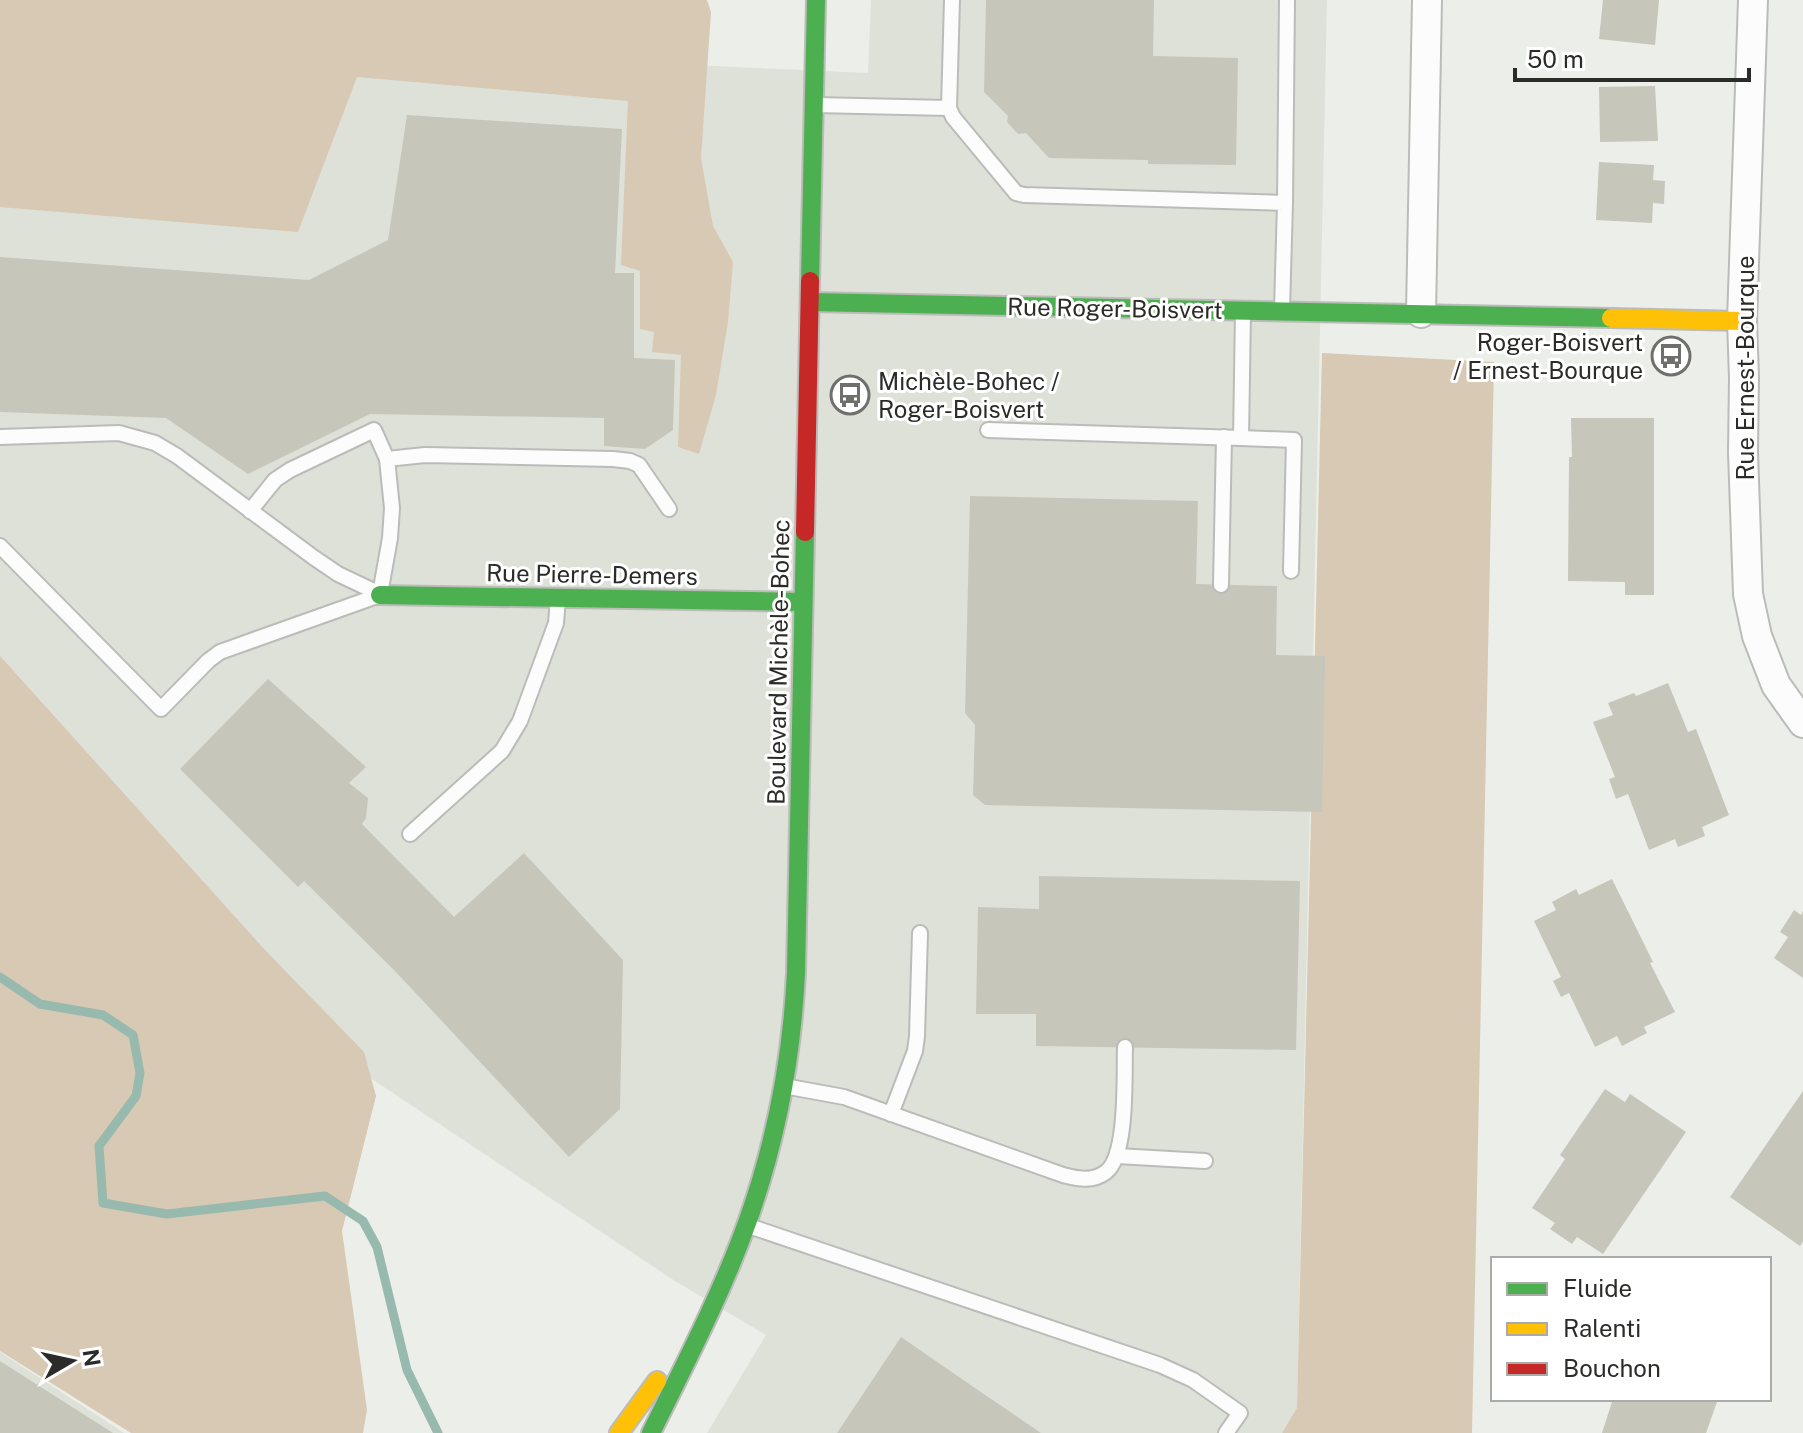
<svg xmlns="http://www.w3.org/2000/svg" width="1803" height="1433" font-family="'Public Sans',sans-serif">
	<rect width="100%" height="100%" fill="#eceee9"/>
	<g fill="#dee1d8">
		<polygon points="871,0 1327,0 1297,1409 1282,1433 707,1433 766,1335 675,1281 336,1055 0,686 0,202 367,45 623,62 868,73"/>
		<polygon points="0,1352 124,1433 0,1433"/>
	</g>
	<g fill="#d7c9b4">
		<polygon points="0,0 707,0 711,12 701,158 713,226 733,262 728,322 716,395 699,454 678,447 681,355 652,352 654,332 640,329 640,271 621,265 628,101 357,77 298,232 0,207"/>
		<polygon points="1322,353 1494,362 1472,1433 1282,1433 1297,1408"/>
		<polygon points="0,656 265,950 364,1052 376,1096 342,1231 367,1410 363,1433 131,1433 0,1351"/>
	</g>
	<g fill="none" stroke-linecap="round" stroke-linejoin="round">
		<polyline stroke="#98baae" stroke-width="9" points="0,977 40,1004 103,1015 133,1035 140,1073 136,1096 99,1146 103,1203 167,1214 325,1196 363,1221 377,1247 407,1370 438,1433"/>
	</g>
	<g fill="#c7c6bb">
		<polygon points="986,0 1154,0 1153,56 1238,58 1236,165 1148,164 1148,160 1049,158 1026,133 1018,134 1007,122 1008,116 984,92"/>
		<polygon points="1603,0 1659,0 1655,45 1599,39"/>
		<polygon points="1655,86 1658,141 1600,142 1599,87"/>
		<polygon points="407,115 622,129 615,273 634,273 634,358 675,360 673,430 645,449 604,446 604,418 370,414 248,474 166,418 0,412 0,257 309,280 388,240"/>
		<polygon points="1599,162 1654,165 1653,180 1665,181 1664,204 1653,203 1652,223 1596,220"/>
		<polygon points="1571,418 1654,418 1654,595 1625,595 1625,582 1568,581 1569,457 1572,457"/>
		<polygon points="970,496 1198,501 1196,584 1277,586 1276,655 1325,656 1322,812 985,805 973,795 975,725 965,713"/>
		<polygon points="268,679 366,767 349,783 368,798 366,818 362,824 454,917 524,853 623,960 620,1109 569,1157 395,971 304,881 298,887 180,769"/>
		<polygon points="1668,683 1688,732 1696,729 1729,815 1702,827 1705,836 1678,847 1675,839 1649,850 1628,794 1616,799 1609,779 1615,777 1593,722 1613,715 1608,703 1634,693 1636,696"/>
		<polygon points="1039,876 1300,881 1296,1050 1036,1046 1036,1014 976,1014 978,907 1039,909"/>
		<polygon points="1612,879 1653,962 1650,963 1675,1012 1644,1027 1647,1033 1622,1046 1617,1036 1595,1047 1569,993 1561,997 1553,981 1561,977 1534,921 1556,910 1552,902 1576,889 1579,895"/>
		<polygon points="1794,910 1801,915 1803,911 1803,978 1774,958 1788,937 1780,932"/>
		<polygon points="1605,1089 1625,1102 1630,1094 1686,1132 1603,1254 1577,1237 1572,1244 1550,1229 1555,1223 1532,1208 1565,1159 1560,1155"/>
		<polygon points="1803,1091 1803,1242 1800,1246 1730,1197"/>
		<polygon points="901,1337 975,1388 1041,1433 837,1433"/>
		<polygon points="0,1361 113,1433 0,1433"/>
		<polygon points="1613,1399 1716,1399 1717,1402 1706,1433 1602,1433"/>
	</g>
	<g fill="none" stroke-linecap="round" stroke-linejoin="round">
		<defs>
			<g id="lane">
				<polyline points="952,0 949,108 953,117 1016,193 1024,195 1285,203 1282,310"/>
				<polyline points="814,105 949,108"/>
				<polyline points="1285,203 1287,0"/>
				<polyline points="988,430 1241,438 1243,311"/>
				<polyline points="0,437 119,433 155,443 177,456 313,557 338,574 380,594"/>
				<polyline points="1241,438 1294,440 1291,571"/>
				<polyline points="387,459 425,455 613,459 630,461 639,465 669,509"/>
				<polyline points="250,511 275,480 290,470 374,430 387,459 392,508 390,538 380,594"/>
				<polyline points="0,546 161,709 208,661 220,652 380,595"/>
				<polyline points="1221,585 1224,437"/>
				<polyline points="410,834 502,751 520,721 556,623 558,598"/>
				<path d="M 784,1086 L 844,1097 L 1063,1175 C 1078,1179 1093,1182 1106,1172 C 1128,1155 1124,1075 1125,1047"/>
				<polyline points="891,1114 915,1051 917,1036 920,933"/>
				<polyline points="1117,1156 1205,1161"/>
				<polyline points="746,1225 1160,1365 1193,1380 1240,1413 1226,1433"/>
			</g>
			<g id="street">
				<polyline points="1753,0 1742,321 1744,378 1743,452 1748,594 1757,636 1776,685 1803,723"/>
				<polyline points="1421,313 1427,0"/>
			</g>
			<g id="fast">
				<polyline points="810,281 816,0"/>
				<polyline points="810,302 1611,318"/>
				<polyline points="380,595 803,602"/>
				<path d="M 651,1433 C 685,1364 721,1295 747,1223 C 776,1142 792,1058 796,972 L 805,532"/>
			</g>
			<g id="slow">
				<polyline points="1611,318 1742,321"/>
				<polyline points="619,1433 657,1381"/>
			</g>
			<polyline id="jam" points="805,532 810,281"/>
		</defs>
		<use href="#lane" stroke="#bbbcb9" stroke-width="18"/>
		<use href="#street" stroke="#bbbcb9" stroke-width="32"/>
		<use href="#fast" stroke="#bbbcb9" stroke-width="22"/>
		<use href="#slow" stroke="#bbbcb9" stroke-width="22"/>
		<use href="#jam" stroke="#bbbcb9" stroke-width="22"/>
		<use href="#lane" stroke="#fcfcfc" stroke-width="14"/>
		<use href="#street" stroke="#fcfcfc" stroke-width="28"/>
		<use href="#fast" stroke="#4caf50" stroke-width="18"/>
		<use href="#slow" stroke="#ffc107" stroke-width="18"/>
		<use href="#jam" stroke="#c62828" stroke-width="18"/>
	</g>
	<defs>
		<symbol id="bus-ring" viewBox="-11 -11 22 22"><circle r="9.5" fill="#fff" stroke="#6f706c" stroke-width="1.5"/><path d="M-5-6H5V4H4V6H2V4H-2V6H-4V4H-5ZM-3.5-4V0h7V-4ZM-3.5 1.2v1.5H-2V1.2ZM2 1.2v1.5H3.5V1.2Z" fill="#6f706c"/></symbol>
	</defs>
	<g fill-rule="evenodd">
		<use href="#bus-ring" x="1649" y="334" width="44" height="44"/>
		<use href="#bus-ring" x="828" y="373" width="44" height="44"/>
	</g>
	<g text-anchor="middle" dominant-baseline="central" stroke-width="6" stroke-linejoin="round" paint-order="stroke">
		<g font-size="24" fill="#2b2c29" stroke="#fff">
			<text transform="translate(1115 308) rotate(1)">Rue Roger-Boisvert</text>
			<text transform="translate(1745 368) rotate(-90)">Rue Ernest-Bourque</text>
			<text transform="translate(592 574) rotate(1)">Rue Pierre-Demers</text>
			<text transform="translate(778 662) rotate(-89)">Boulevard Michèle-Bohec</text>
		</g>
		<g font-size="24" fill="#2b2c29" stroke="#fff" text-anchor="end">
			<text x="1643" y="342">Roger-Boisvert<tspan x="1643" dy="28">/ Ernest-Bourque</tspan></text>
			<text x="878" y="381" text-anchor="start">Michèle-Bohec /<tspan x="878" dy="28">Roger-Boisvert</tspan></text>
		</g>
	</g>
	<rect x="1491" y="1257" width="280" height="144" fill="#ffffff" stroke="#aaaba9" stroke-width="2"/>
	<rect x="1507" y="1283" width="40" height="12" fill="#4caf50" stroke="#aaaba9" stroke-width="2"/>
	<text x="1563" y="1297" font-size="24" fill="#2b2c29">Fluide</text>
	<rect x="1507" y="1323" width="40" height="12" fill="#ffc107" stroke="#aaaba9" stroke-width="2"/>
	<text x="1563" y="1337" font-size="24" fill="#2b2c29">Ralenti</text>
	<rect x="1507" y="1363" width="40" height="12" fill="#c62828" stroke="#aaaba9" stroke-width="2"/>
	<text x="1563" y="1377" font-size="24" fill="#2b2c29">Bouchon</text>
	<g transform="translate(72 1361) rotate(81)" stroke="#ffffff" stroke-width="6" paint-order="stroke">
	<path d="M0-6L14 30L0 20L-14 30Z" fill="#2b2c29"/>
	<text y="-12" font-size="22" font-weight="bold" text-anchor="middle" fill="#2b2c29">N</text>
	</g>
	<path d="M1515 68v12h234v-12" fill="none" stroke="#2b2c29" stroke-width="4"/>
	<text x="1527" y="68" font-size="24" fill="#2b2c29" stroke="#ffffff" stroke-width="6" paint-order="stroke">50 m</text>
</svg>
